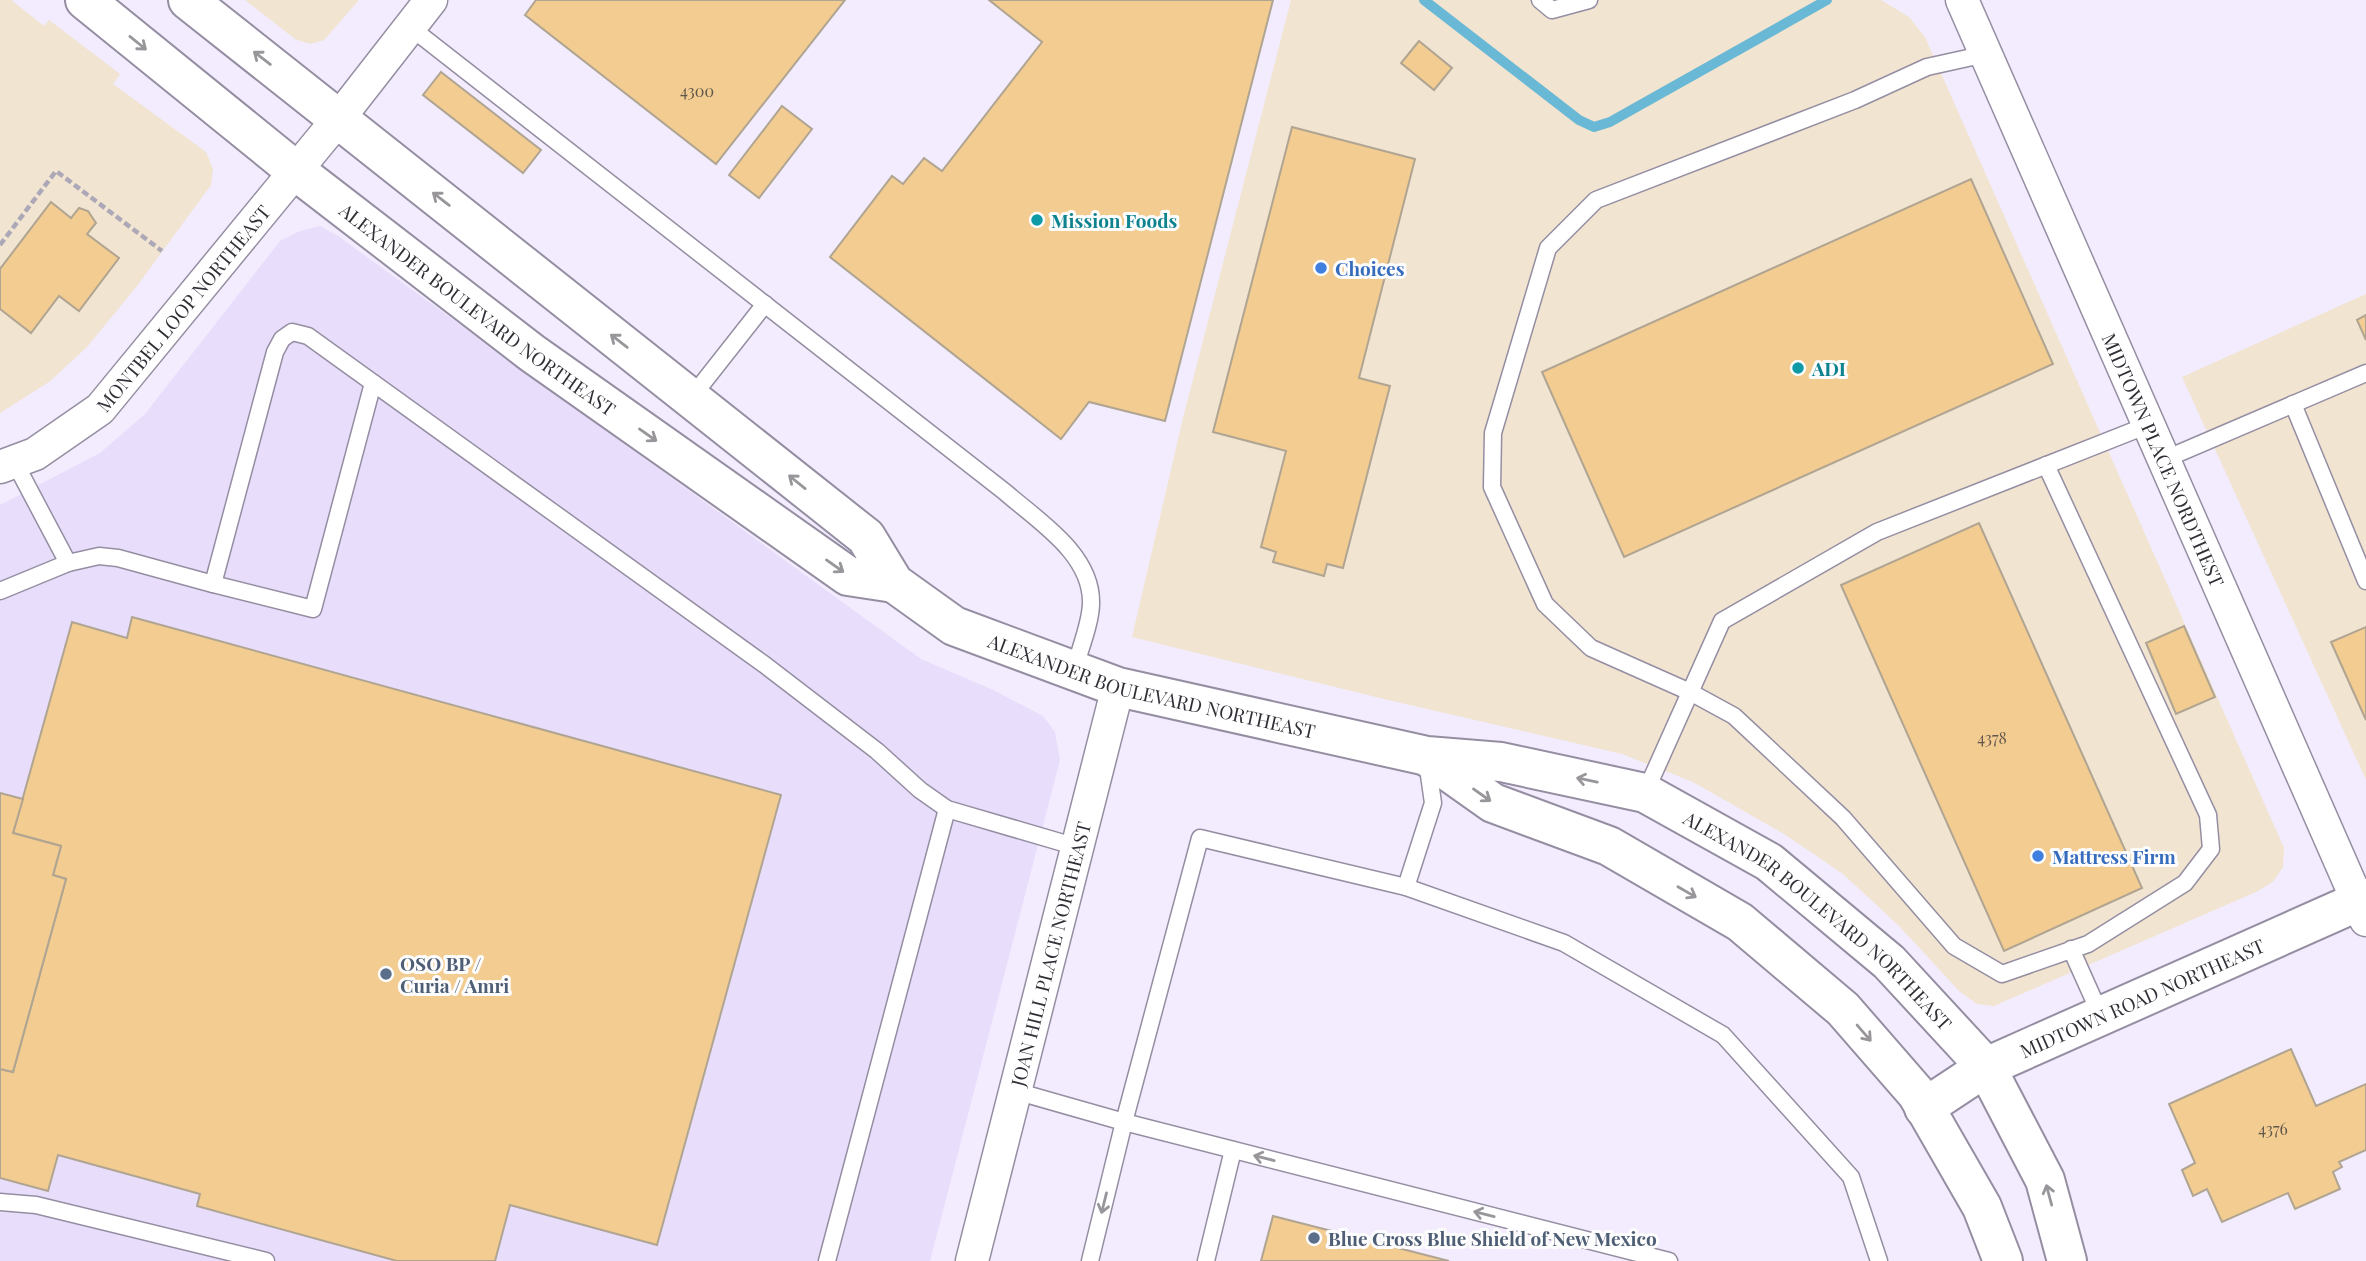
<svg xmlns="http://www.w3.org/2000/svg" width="2366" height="1261" font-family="'Playfair Display',serif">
	<rect width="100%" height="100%" fill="#f2ecfe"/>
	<g fill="#f1e4d0">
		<polygon points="0,0 11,0 44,26 49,20 120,74 113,84 206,152 213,169 211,185 137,286 87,347 49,382 0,413"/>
		<polygon points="245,0 359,0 324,40 310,44 295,39"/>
		<polygon points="1291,0 1881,0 1909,17 1925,37 2284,848 2283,867 2273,882 2256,892 1994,1006 1977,1004 1960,992 1899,926 1843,874 1784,834 1693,782 1622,754 1384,699 1132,637 1183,418"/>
		<polygon points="2366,294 2366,780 2182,377"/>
	</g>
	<polygon fill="#e8defb" points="320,226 338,236 921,659 991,689 1043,716 1055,732 1060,760 930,1261 0,1261 0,505 100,453 145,414 280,241 300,231"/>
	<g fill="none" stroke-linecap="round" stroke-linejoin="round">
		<polyline stroke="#69b8d5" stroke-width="10" points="1424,0 1579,120 1594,127 1610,122 1827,0"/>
	</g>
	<g fill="#f2cc90" stroke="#b0a492" stroke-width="2">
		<polygon points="536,0 845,0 716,164 525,15"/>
		<polygon points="989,0 1273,0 1165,421 1089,402 1061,439 830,257 892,176 903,184 924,158 942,171 1042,42"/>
		<polygon points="1419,41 1452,68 1434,90 1401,63"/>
		<polygon points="441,72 541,150 523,173 423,95"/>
		<polygon points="782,106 812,129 759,198 729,175"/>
		<polygon points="1292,127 1415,159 1359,378 1390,386 1343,568 1327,564 1324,576 1273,562 1276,552 1261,547 1286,451 1213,432"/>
		<polygon points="1971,179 2053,364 1624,557 1542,372"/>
		<polygon points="51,202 71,218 79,208 88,211 96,223 87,234 119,258 79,311 59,296 31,333 0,309 0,269"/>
		<polygon points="2366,315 2366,340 2357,320"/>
		<polygon points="1979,523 2142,888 2004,951 1841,585"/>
		<polygon points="132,617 781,795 657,1245 510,1205 495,1261 397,1261 197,1206 200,1194 58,1155 48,1191 0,1178 0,1069 13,1072 66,879 53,875 61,846 13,833 72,622 127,638"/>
		<polygon points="2184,626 2215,697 2176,714 2146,643"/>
		<polygon points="2366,627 2366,720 2331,642"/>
		<polygon points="0,793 23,799 13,833 61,846 53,875 66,879 13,1072 0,1069"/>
		<polygon points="2291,1049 2316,1106 2366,1084 2366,1150 2339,1162 2342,1167 2333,1172 2340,1189 2295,1209 2288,1193 2222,1222 2207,1189 2193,1196 2182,1170 2195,1163 2169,1104"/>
		<polygon points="1273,1216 1449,1261 1261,1261"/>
	</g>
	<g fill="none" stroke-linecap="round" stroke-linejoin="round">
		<defs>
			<g id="lane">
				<polyline points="1540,0 1552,10 1589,0"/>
				<path d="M 410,27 L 1005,492 C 1038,521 1092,554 1091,603 C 1091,623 1079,651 1074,671"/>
				<polyline points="1986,54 1927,67 1855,100 1596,200 1548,248 1493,433 1492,487 1545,604 1591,648 1690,692 1734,716 1843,818 1954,946 2002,974 2088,944 2185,883 2211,849 2208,815 2046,465"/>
				<polyline points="691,398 765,304"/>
				<polyline points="2293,404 2366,581"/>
				<polyline points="2163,460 2366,373"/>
				<polyline points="68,563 99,556 118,558 213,584 275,352 282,339 292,332 308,336 765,665 877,751 920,790 947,809 1077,847"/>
				<polyline points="213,584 313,609 373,383"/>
				<polyline points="0,591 68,563 14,461"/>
				<polyline points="1645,793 1722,621 1877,532 2148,425"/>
				<polyline points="1406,887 1433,803 1427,761"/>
				<polyline points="2071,949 2101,1016"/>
				<polyline points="1015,1091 1124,1122 1200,838 1406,887 1564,943 1723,1035 1851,1177 1879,1261"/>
				<polyline points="0,1202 36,1205 266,1261"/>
				<polyline points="827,1261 947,809"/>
				<polyline points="1090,1261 1124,1122 1669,1261"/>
				<polyline points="1206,1261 1233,1150"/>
			</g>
			<g id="street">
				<path id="s1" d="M 1962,0 L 2366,920"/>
				<path id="s2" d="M 0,467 L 35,454 L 100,409 L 339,118 L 431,0"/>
				<path id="s3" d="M 972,1261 L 1118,687"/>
			</g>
			<g id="secondary">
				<path id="s4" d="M 85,0 L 296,171 L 532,353 L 848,576 L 894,583"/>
				<path id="s5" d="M 188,0 L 866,537 L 894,583 L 954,626 L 1118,687 L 1427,756 L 1501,762 L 1645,793 L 1769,862 L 1889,962 L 1986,1067 L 2045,1180 L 2067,1261"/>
				<polyline points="1428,757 1493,803 1609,846 1740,922 1843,1009 1917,1094 1982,1207 2003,1261"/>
				<path id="s6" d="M 1924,1108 L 1986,1067 L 2366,898"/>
			</g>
		</defs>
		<use href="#lane" stroke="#958ea2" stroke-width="19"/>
		<use href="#street" stroke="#958ea2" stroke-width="35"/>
		<use href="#secondary" stroke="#958ea2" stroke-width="42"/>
		<polyline stroke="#ada8b7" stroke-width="4.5" stroke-dasharray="7 3.5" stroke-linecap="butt" points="0,245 56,171 162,251"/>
		<use href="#lane" stroke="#fff" stroke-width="16"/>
		<use href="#street" stroke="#fff" stroke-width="32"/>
		<use href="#secondary" stroke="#fff" stroke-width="38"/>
	</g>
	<defs><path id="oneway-shaft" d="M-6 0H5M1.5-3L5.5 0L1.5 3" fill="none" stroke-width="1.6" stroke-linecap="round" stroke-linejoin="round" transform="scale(1.75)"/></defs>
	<g stroke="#98969a">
		<use href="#oneway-shaft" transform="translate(138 43) rotate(39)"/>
		<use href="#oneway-shaft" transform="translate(262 58) rotate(-142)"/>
		<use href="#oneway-shaft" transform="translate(441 199) rotate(-142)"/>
		<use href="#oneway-shaft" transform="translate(619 341) rotate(-142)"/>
		<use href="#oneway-shaft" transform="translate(648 435) rotate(35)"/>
		<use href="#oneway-shaft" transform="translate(797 482) rotate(-141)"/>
		<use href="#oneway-shaft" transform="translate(835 566) rotate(35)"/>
		<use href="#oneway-shaft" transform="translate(1587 780) rotate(-168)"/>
		<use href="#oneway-shaft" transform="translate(1482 795) rotate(35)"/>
		<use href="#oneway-shaft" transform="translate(1687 892) rotate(30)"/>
		<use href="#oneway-shaft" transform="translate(1864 1033) rotate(49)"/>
		<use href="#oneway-shaft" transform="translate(1264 1158) rotate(-166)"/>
		<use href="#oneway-shaft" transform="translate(2049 1195) rotate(-105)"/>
		<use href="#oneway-shaft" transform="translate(1104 1203) rotate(104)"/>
		<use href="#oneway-shaft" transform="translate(1484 1214) rotate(-166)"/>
	</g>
	<g fill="#0f9aa8" stroke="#fdfdfd" stroke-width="2.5">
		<circle cx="1037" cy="220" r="7"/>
		<circle cx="1798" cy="368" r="7"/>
	</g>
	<g fill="#3f7fe0" stroke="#fdfdfd" stroke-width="2.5">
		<circle cx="1321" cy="268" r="7"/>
		<circle cx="2038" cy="856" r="7"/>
	</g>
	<g fill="#5c6f8a" stroke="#fdfdfd" stroke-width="2.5">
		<circle cx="386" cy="974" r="7"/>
		<circle cx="1314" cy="1238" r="7"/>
	</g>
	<g text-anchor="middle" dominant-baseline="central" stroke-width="6" stroke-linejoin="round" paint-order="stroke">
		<g font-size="16" fill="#61564c">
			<text x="697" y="90">4300</text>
			<text x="1992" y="737">4378</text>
			<text x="2273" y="1128">4376</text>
		</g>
		<g font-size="19" font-weight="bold" fill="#0d838f" stroke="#fdfdfd" text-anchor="start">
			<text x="1051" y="220">Mission Foods</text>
			<text x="1812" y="368">ADI</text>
		</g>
		<g font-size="19" font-weight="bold" fill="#366cbe" stroke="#fdfdfd" text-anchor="start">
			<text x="1335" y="268">Choices</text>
			<text x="2052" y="856">Mattress Firm</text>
		</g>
		<g font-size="19" fill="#312e36" stroke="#fdfdfd">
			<text stroke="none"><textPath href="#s2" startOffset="247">MONTBEL LOOP NORTHEAST</textPath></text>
			<text stroke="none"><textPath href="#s4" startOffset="500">ALEXANDER BOULEVARD NORTHEAST</textPath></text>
			<text stroke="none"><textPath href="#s1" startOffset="502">MIDTOWN PLACE NORDTHEST</textPath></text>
			<text stroke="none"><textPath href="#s5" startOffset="1200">ALEXANDER BOULEVARD NORTHEAST</textPath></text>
			<text stroke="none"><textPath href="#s5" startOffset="1922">ALEXANDER BOULEVARD NORTHEAST</textPath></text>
			<text stroke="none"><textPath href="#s3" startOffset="317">JOAN HILL PLACE NORTHEAST</textPath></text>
			<text stroke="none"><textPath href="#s6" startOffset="245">MIDTOWN ROAD NORTHEAST</textPath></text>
		</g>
		<g font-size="19" font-weight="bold" fill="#4e5e75" stroke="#fdfdfd" text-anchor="start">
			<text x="400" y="963">OSO BP /<tspan x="400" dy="22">Curia / Amri</tspan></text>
			<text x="1328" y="1238">Blue Cross Blue Shield of New Mexico</text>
		</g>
	</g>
</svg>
